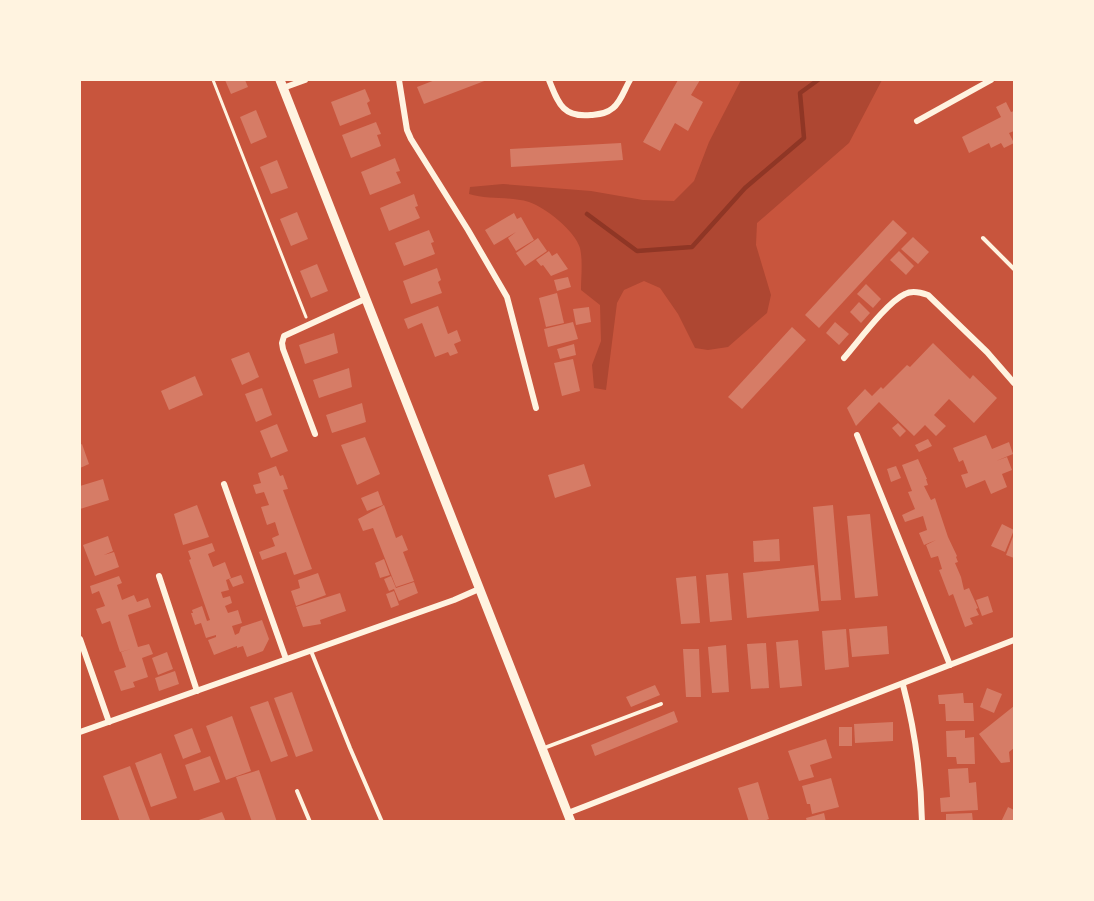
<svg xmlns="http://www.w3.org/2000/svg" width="1094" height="901" font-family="'Nunito Sans',sans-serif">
	<rect width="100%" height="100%" fill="#c8553d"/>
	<path fill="#ae4732" d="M 741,80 L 882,80 L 849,143 L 757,223 L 756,245 L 771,295 L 767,313 L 728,347 L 708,350 L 695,348 L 678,314 L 660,288 L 644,281 L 624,290 L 617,303 L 606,390 L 594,388 L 592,365 L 601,341 L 600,305 L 581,290 C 581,277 583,261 580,248 C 575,231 545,207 529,202 C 509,196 488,200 469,194 L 470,187 L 503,184 L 591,191 L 643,200 L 674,201 L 694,181 L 709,142 Z"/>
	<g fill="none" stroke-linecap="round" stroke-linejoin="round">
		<polyline stroke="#8f3625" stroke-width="4.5" points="587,214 637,251 692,247 745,188 804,138 800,93 818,80"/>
	</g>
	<g fill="#d67c66">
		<polygon points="225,80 245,80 248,87 231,94"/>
		<polygon points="435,80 487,80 424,104 417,87"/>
		<polygon points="678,80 700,80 691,95 703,102 688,131 675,123 660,151 643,142"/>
		<polygon points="365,89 370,101 367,103 371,114 340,126 331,102"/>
		<polygon points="1006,102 1011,112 1014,111 1014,131 1009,133 1014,143 1004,148 1001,143 991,148 989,143 969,153 962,137 1001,117 996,107"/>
		<polygon points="256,110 267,137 251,144 240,117"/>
		<polygon points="376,122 381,134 377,135 381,146 351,158 342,135"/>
		<polygon points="621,143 623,160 511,167 510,149"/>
		<polygon points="395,158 400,171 396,172 401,183 370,195 361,172"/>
		<polygon points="277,160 288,188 271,194 260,167"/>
		<polygon points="414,194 418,206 415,207 420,218 389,231 380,208"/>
		<polygon points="297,212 308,239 291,246 280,219"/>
		<polygon points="514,213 517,219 521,217 534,240 516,251 508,238 516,232 494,245 485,230"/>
		<polygon points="893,220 907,233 819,328 805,315"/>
		<polygon points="429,230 434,242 431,243 435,254 404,266 395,243"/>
		<polygon points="913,237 929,252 918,264 901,249"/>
		<polygon points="538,238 547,251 525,266 516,253"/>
		<polygon points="549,251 552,256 557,253 568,269 551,276 543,265 541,266 536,260"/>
		<polygon points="899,251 914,266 906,275 890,260"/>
		<polygon points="317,264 328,291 311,298 300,271"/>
		<polygon points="437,268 441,280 438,282 442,293 411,304 403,281"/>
		<polygon points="568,277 571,287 557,291 554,280"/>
		<polygon points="866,284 881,299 873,308 857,294"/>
		<polygon points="557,293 564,323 546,327 539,298"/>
		<polygon points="859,302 870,313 861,323 850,312"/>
		<polygon points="438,306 448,334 457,330 461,341 454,344 458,353 450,356 448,352 435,357 422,323 408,329 404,319"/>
		<polygon points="589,307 591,322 576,325 573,309"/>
		<polygon points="573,322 578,339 548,347 544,329"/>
		<polygon points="835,322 849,334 839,345 826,333"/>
		<polygon points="792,327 806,340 742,409 728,397"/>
		<polygon points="334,333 338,353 305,364 299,345"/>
		<polygon points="933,343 970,379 973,375 997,398 974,423 949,399 934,415 946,426 936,436 925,425 914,436 879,402 856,426 847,408 865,389 872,396 881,387 883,389 907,365 910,367"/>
		<polygon points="574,344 576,355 560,359 557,349"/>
		<polygon points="249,352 259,377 242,385 231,359"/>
		<polygon points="573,359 580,391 562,396 554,363"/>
		<polygon points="349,368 352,387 319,398 313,380"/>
		<polygon points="195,376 203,395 169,410 161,391"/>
		<polygon points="262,388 272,415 256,422 245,394"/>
		<polygon points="362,403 366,422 332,433 326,415"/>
		<polygon points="898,423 906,431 900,437 892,428"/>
		<polygon points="277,424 288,451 271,458 260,431"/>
		<polygon points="986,435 992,449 1009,442 1013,454 996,461 1007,457 1012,470 1002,474 1007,487 991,494 985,480 966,488 961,475 968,473 963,460 959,462 953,448"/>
		<polygon points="365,437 380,474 357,485 341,445"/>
		<polygon points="928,439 932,446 919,452 915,445"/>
		<polygon points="82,444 89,464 80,468 80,445"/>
		<polygon points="918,459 927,479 926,479 928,485 924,486 931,500 935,498 948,537 957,556 956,557 958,562 955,563 961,577 964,590 969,588 978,608 976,609 979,615 970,618 973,624 965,627 953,594 949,596 939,570 942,569 938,556 931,558 926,545 936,540 924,545 919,533 927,530 923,516 905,522 902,515 915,509 908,492 912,491 902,465"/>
		<polygon points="584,464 591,486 555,498 548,475"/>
		<polygon points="276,466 280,476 283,475 288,489 283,490 312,569 294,575 286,552 262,560 259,552 275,546 272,538 279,535 275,522 267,525 261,507 269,505 264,492 256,494 253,485 261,483 258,473"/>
		<polygon points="896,466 901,478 891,482 887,469"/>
		<polygon points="103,479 109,500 80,509 80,486"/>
		<polygon points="378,491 383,505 367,511 361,498"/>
		<polygon points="197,505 209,537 183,545 174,514"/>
		<polygon points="384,505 396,538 402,535 408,550 403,552 414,581 396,587 373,528 363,531 358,519"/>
		<polygon points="833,505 841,600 821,601 813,507"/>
		<polygon points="870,514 878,596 855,598 847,516"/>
		<polygon points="1002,524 1014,530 1005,552 991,546"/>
		<polygon points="1014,534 1014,558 1006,555"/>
		<polygon points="108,536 113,551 104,555 114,552 119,567 95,576 83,545"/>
		<polygon points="779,539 780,561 754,562 753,541"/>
		<polygon points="212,543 215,551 208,554 213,567 225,562 231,578 226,580 229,590 221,592 223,598 230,596 232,603 225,606 228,613 238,610 242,623 232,626 235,635 239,633 241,627 262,620 269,639 263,651 247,657 243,646 237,648 237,646 214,655 208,640 216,637 216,635 206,638 201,623 195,625 191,613 193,613 192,610 202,606 207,621 210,620 189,560 191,559 188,551"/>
		<polygon points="384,559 390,575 380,578 375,563"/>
		<polygon points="814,565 819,611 747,618 743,573"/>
		<polygon points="318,573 326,595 296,606 291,591 300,588 298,580"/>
		<polygon points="728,573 732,620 710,622 706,575"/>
		<polygon points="241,575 244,583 233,587 229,579"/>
		<polygon points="119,576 122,583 117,585 122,600 134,595 137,602 148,598 151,607 128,615 138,647 149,644 153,654 142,658 148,677 133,682 135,687 121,691 114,671 126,667 121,652 131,649 120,652 110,621 102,624 96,609 105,606 99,591 92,594 90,586"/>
		<polygon points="391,576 396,588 414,582 418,593 399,601 394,589 389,591 384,579"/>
		<polygon points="696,576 700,623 681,624 676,578"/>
		<polygon points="394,591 399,605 391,608 386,594"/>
		<polygon points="340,593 346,611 320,620 321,624 303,627 296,607"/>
		<polygon points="988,596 993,612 982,616 976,600"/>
		<polygon points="887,626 889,654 852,657 849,629"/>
		<polygon points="846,629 849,667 825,670 822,631"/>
		<polygon points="798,640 802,686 780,688 776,642"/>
		<polygon points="766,643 769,688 751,689 747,644"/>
		<polygon points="726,645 729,692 712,693 708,647"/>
		<polygon points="683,649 699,649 701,697 686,697"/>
		<polygon points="167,652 173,669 158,675 152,658"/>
		<polygon points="175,671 179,684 159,691 155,678"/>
		<polygon points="655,685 660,695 631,707 626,697"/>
		<polygon points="987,688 1002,694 994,713 980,707"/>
		<polygon points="292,692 313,751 296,757 274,698"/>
		<polygon points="963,693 964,703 973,703 974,721 946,721 945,704 939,704 938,695"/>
		<polygon points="268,701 288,756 271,762 250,707"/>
		<polygon points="1014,706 1014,748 1009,752 1010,762 1001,763 979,734"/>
		<polygon points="674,711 678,722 595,756 591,745"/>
		<polygon points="232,716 251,771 226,780 206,726"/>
		<polygon points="893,722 893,741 855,743 854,724"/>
		<rect x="839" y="727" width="13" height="19"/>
		<polygon points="192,728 201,752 183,759 174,735"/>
		<polygon points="965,730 965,738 974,737 975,764 957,764 956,757 947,757 946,731"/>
		<polygon points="826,739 832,758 810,765 814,777 799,781 788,751"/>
		<polygon points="161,753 177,798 151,807 135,763"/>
		<polygon points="210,756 220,782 194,791 185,765"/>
		<polygon points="130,766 150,820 145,822 120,822 103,776"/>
		<polygon points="968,768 969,783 976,782 978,810 941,812 940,798 950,797 948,769"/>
		<polygon points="259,770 277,822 252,822 236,777"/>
		<polygon points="831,778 839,807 812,814 810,804 807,804 802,786"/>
		<polygon points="758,782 769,819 761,822 749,822 738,788"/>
		<polygon points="1008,807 1014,810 1014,822 1001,822"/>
		<polygon points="222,812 226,822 196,822 196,821"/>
		<polygon points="824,813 826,822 807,822 806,818"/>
		<polygon points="972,813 973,822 946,822 946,814"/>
	</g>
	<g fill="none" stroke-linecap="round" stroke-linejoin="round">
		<polyline stroke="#fff3e0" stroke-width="3" points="213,80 306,317"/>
		<g stroke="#fff3e0" stroke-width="4">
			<polyline points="983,238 1014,269"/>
			<polyline points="311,651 350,748 382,822"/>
			<polyline points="544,748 661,704"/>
			<polyline points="297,791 310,822"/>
		</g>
		<g stroke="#fff3e0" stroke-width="6">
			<polyline points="399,80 407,130 411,139 468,230 507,297 536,408"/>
			<path d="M 549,80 C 558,102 562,118 591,115 C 599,114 606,114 613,108 C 621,102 625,88 630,80"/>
			<polyline points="283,88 305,80"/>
			<polyline points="917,121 991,80"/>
			<path d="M 844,358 C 858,342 887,302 905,294 C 912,290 920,292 928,295 L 987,352 L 1014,383"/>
			<polyline points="315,434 283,349 282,343 284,336 365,299"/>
			<polyline points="857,435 950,665"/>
			<polyline points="224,484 286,659"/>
			<polyline points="159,576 197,691"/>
			<polyline points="80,639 109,722"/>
			<path d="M 903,685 C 915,730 921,774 922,822"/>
			<polyline points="80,732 454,600 479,589"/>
			<polyline points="568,813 1014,640"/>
		</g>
		<polyline stroke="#fff3e0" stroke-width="9" points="280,80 571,822"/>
	</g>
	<rect width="1094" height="901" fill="none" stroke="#fff3e0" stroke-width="162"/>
</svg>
